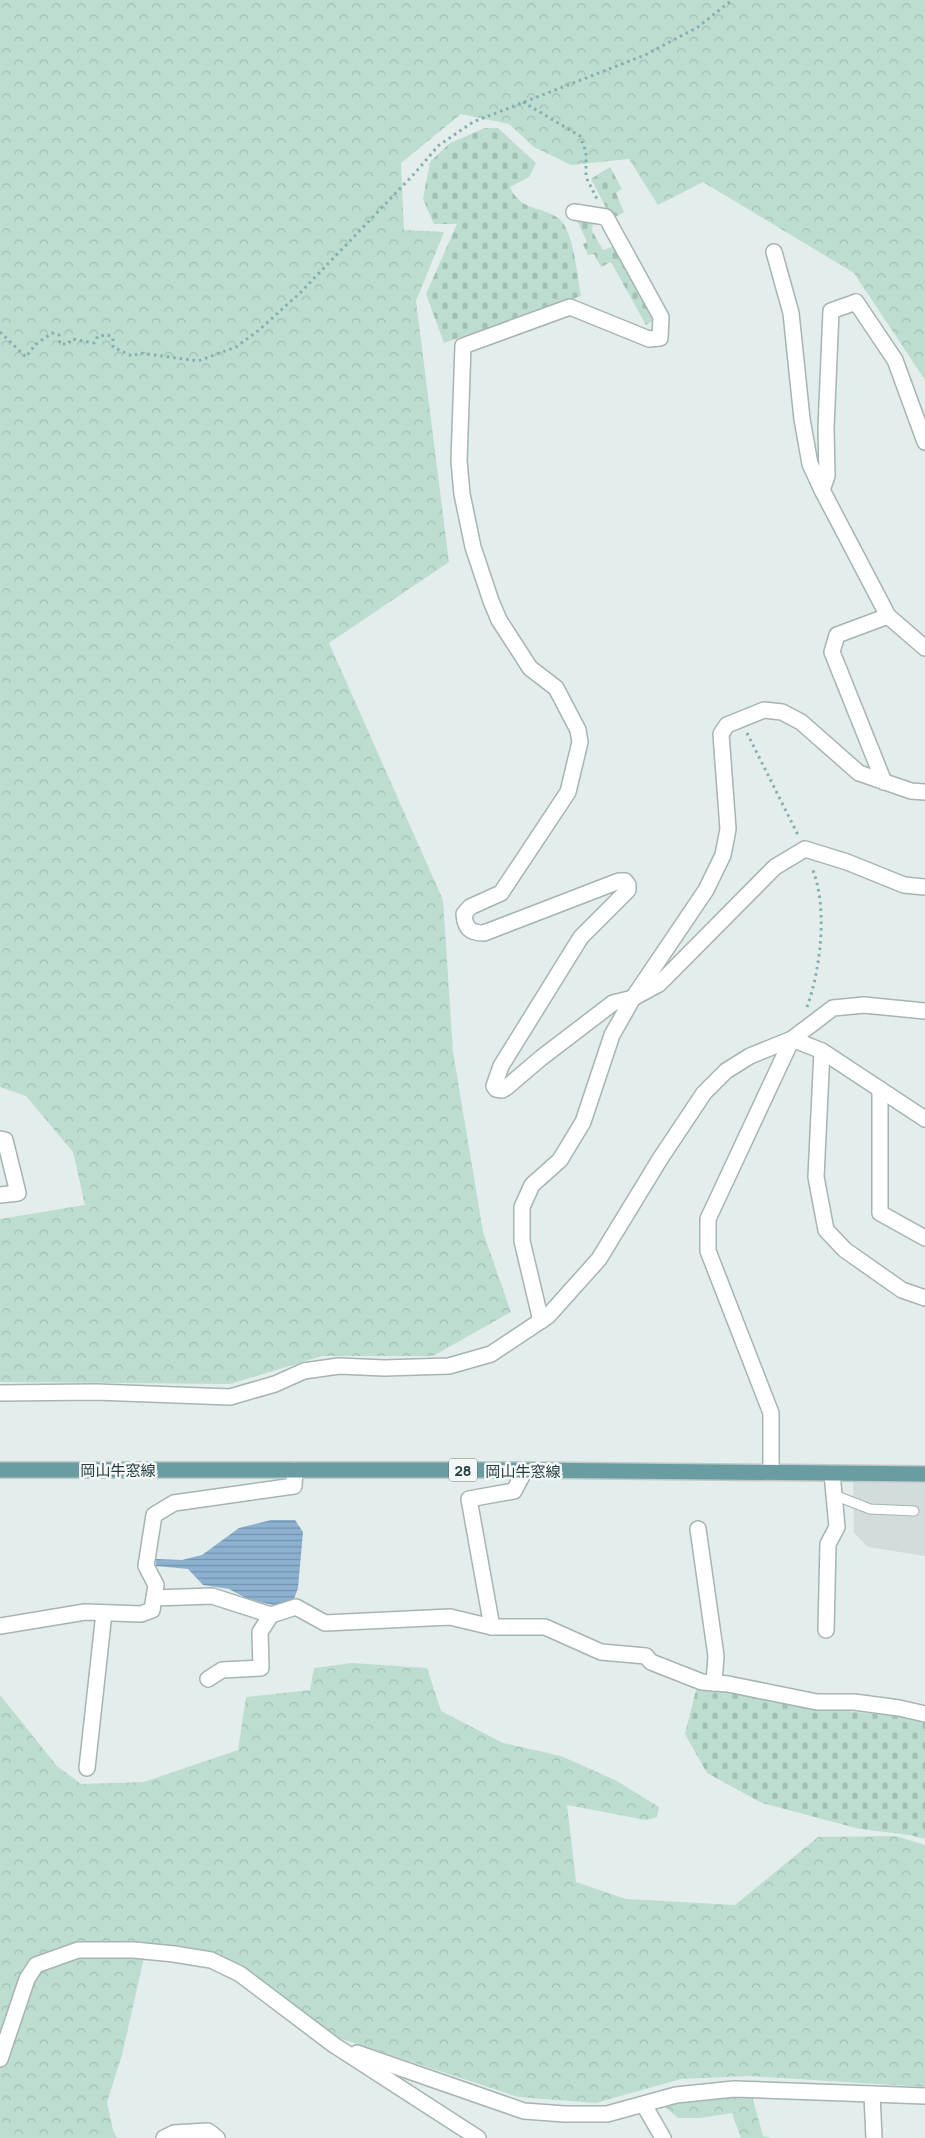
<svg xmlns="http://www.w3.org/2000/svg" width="925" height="2138" font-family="Manrope,'Noto Sans JP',sans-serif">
	<defs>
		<pattern id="forest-crowns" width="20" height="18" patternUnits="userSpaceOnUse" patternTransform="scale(1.25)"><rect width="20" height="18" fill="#bdddd0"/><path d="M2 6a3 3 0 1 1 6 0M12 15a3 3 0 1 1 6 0" fill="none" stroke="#a2bfb4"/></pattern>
		<pattern id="cemetery-stones" width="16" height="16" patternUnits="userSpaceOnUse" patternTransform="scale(1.25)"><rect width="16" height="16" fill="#bdddd0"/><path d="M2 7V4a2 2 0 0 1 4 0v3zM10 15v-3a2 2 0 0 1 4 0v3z" fill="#a2bfb4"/></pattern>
		<pattern id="water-rules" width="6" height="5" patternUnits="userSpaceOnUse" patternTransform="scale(1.25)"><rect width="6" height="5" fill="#8db1d0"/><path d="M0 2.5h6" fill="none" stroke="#7391aa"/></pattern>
	</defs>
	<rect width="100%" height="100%" fill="#e3edeb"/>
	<polygon fill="#d2dcdb" points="853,1482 925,1483 925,1556 868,1547 854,1533"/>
	<g fill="url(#forest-crowns)">
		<polygon points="0,0 925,0 925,380 854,273 703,182 658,205 629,159 571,165 534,147 509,124 461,114 401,163 404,230 444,232 416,301 449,562 329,643 443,900 453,1052 483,1232 511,1312 433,1356 322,1356 230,1384 0,1382 0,1219 85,1205 73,1152 26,1096 0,1087"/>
		<polygon points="352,1663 427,1668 441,1711 503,1743 561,1756 617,1781 659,1807 657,1817 646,1820 567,1805 576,1882 626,1899 735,1905 818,1837 896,1836 925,1845 925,2087 750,2076 681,2079 596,2103 518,2097 339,2038 252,1972 215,1953 147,1944 122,2055 107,2102 113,2130 117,2138 0,2138 0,1695 57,1766 81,1784 144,1782 238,1750 246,1697 310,1690 314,1668"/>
		<polygon points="752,2096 763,2136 772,2138 741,2138 732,2113 700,2118 678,2118 665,2107 680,2101"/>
	</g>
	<g fill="url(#cemetery-stones)">
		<path d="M 485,128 L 498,128 L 536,163 L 529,177 L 510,187 C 520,211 541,206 558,218 C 574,229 577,277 581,296 L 444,343 L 426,294 L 457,224 L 434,224 L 423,199 L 430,162 L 450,143 Z"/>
		<polygon points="610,167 622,189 616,193 624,212 612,219 591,179"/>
		<polygon points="576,218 593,221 592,231 603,250 615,246 656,319 646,325 611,262 601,267 594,254 588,255 583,244 587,242"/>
		<polygon points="697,1686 809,1707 921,1719 925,1723 925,1839 910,1835 860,1829 762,1803 707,1773 685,1734"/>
	</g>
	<polygon fill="url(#water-rules)" points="271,1520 295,1520 303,1532 298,1588 293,1602 281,1607 248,1599 229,1589 203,1585 188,1569 156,1566 156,1559 182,1560 202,1555 239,1528"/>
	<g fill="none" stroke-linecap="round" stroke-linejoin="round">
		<defs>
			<polyline id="lane" points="834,1495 870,1509 914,1511"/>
			<g id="street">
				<path d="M 574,212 L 606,217 L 661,317 L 660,338 L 649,339 L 570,307 L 463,346 L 459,461 L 462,494 L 473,547 L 491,601 L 499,620 L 530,668 L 556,688 L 578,730 L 580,742 L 568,792 L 501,893 L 470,907 L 464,914 C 465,928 470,933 484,933 L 619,881 L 625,881 L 628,885 L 628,890 L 581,937 L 501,1066 L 494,1086 L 496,1089 L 502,1090 L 507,1087 L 541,1058 L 613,1003 L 633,998 L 659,984 L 775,867 L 805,849 L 847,862 L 904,885 L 925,887"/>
				<polyline points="774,252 791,313 802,419 810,464 822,490 827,476 826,428 831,311 856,302 895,360 925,442"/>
				<polyline points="822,490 888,616 925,648"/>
				<polyline points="884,782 832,652 837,635 888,616"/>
				<polyline points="792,1039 822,1051 816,1177 826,1230 845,1250 902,1290 925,1298"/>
				<polyline points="822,1051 925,1119"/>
				<polyline points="880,1089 880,1213 925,1238"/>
				<polyline points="0,1139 5,1140 18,1193 0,1195"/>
				<polyline points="541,1321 522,1241 522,1207 532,1185 560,1160 583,1122 612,1035 633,998 706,890 723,855 728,829 721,734 727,725 764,710 782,712 801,722 859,773 911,791 925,792"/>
				<polyline points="0,1393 96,1392 230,1397 275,1384 304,1371 339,1366 384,1368 449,1366 491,1354 548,1316 599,1259 660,1159 704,1093 726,1071 750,1056 792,1039 833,1008 864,1005 925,1011"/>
				<polyline points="525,1470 514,1491 469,1499 492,1627 545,1627 601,1652 646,1656 651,1662 702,1682 728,1684 817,1702 854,1702 899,1708 925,1714"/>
				<polyline points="771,1472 771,1413 708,1251 708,1219 792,1039"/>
				<polyline points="698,1529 716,1656 714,1683"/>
				<polyline points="154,1598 212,1596 271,1615 260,1632 261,1668 222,1670 208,1679"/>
				<polyline points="271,1615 296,1607 325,1623 450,1617 492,1627"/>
				<polyline points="0,1626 85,1612 141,1614 152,1610 156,1585 146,1566 154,1515 174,1503 294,1486 295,1470"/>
				<polyline points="826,1630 828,1544 837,1527 832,1473"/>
				<polyline points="87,1768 104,1613"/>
				<polyline points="357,2053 524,2111 565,2114 607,2114 676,2095 734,2089 872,2094 874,2138"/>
				<polyline points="0,2059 27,1979 36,1965 78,1950 134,1950 174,1954 211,1960 240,1974 334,2045 478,2138"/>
				<polyline points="872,2094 925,2096"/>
				<polyline points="644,2105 663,2138"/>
				<polyline points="164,2138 174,2133 208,2131 217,2138"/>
			</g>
			<polyline id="primary" points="0,1470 525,1470 925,1474"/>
		</defs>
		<use href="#lane" stroke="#a6b4b4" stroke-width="11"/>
		<use href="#street" stroke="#a6b4b4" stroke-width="18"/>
		<use href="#primary" stroke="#c1c8c9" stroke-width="18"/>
		<g stroke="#85afaf" stroke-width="3" stroke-dasharray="2.5 4" stroke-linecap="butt">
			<polyline points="523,102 580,136 586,152 586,177 598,201"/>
			<polyline points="0,332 26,357 35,345 52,333 59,335 60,344 68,344 72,339 94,343 98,336 108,335 113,338 113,347 132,356 140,353 198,361 236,347 259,330 300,293 415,173 438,146 473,122 645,55 698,27 732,0"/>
			<polyline points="747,733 798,835"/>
			<path d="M 807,1007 C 821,968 828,906 812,868"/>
		</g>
		<use href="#lane" stroke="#fff" stroke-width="9"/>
		<use href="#street" stroke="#fff" stroke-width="15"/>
		<use href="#primary" stroke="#699da1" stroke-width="15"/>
	</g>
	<g text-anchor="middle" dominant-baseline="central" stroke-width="5" stroke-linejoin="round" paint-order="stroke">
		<rect fill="#f4f9f8" stroke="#627576" stroke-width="1" x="449" y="1458.5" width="28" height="23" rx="4"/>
		<g font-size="14" font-weight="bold" fill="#233c3e">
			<text x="463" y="1470">28</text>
		</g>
		<g font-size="15" fill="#233c3e" stroke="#f4f9f8">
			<text x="118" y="1470">岡山牛窓線</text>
			<text x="523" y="1471">岡山牛窓線</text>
		</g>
	</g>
</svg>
